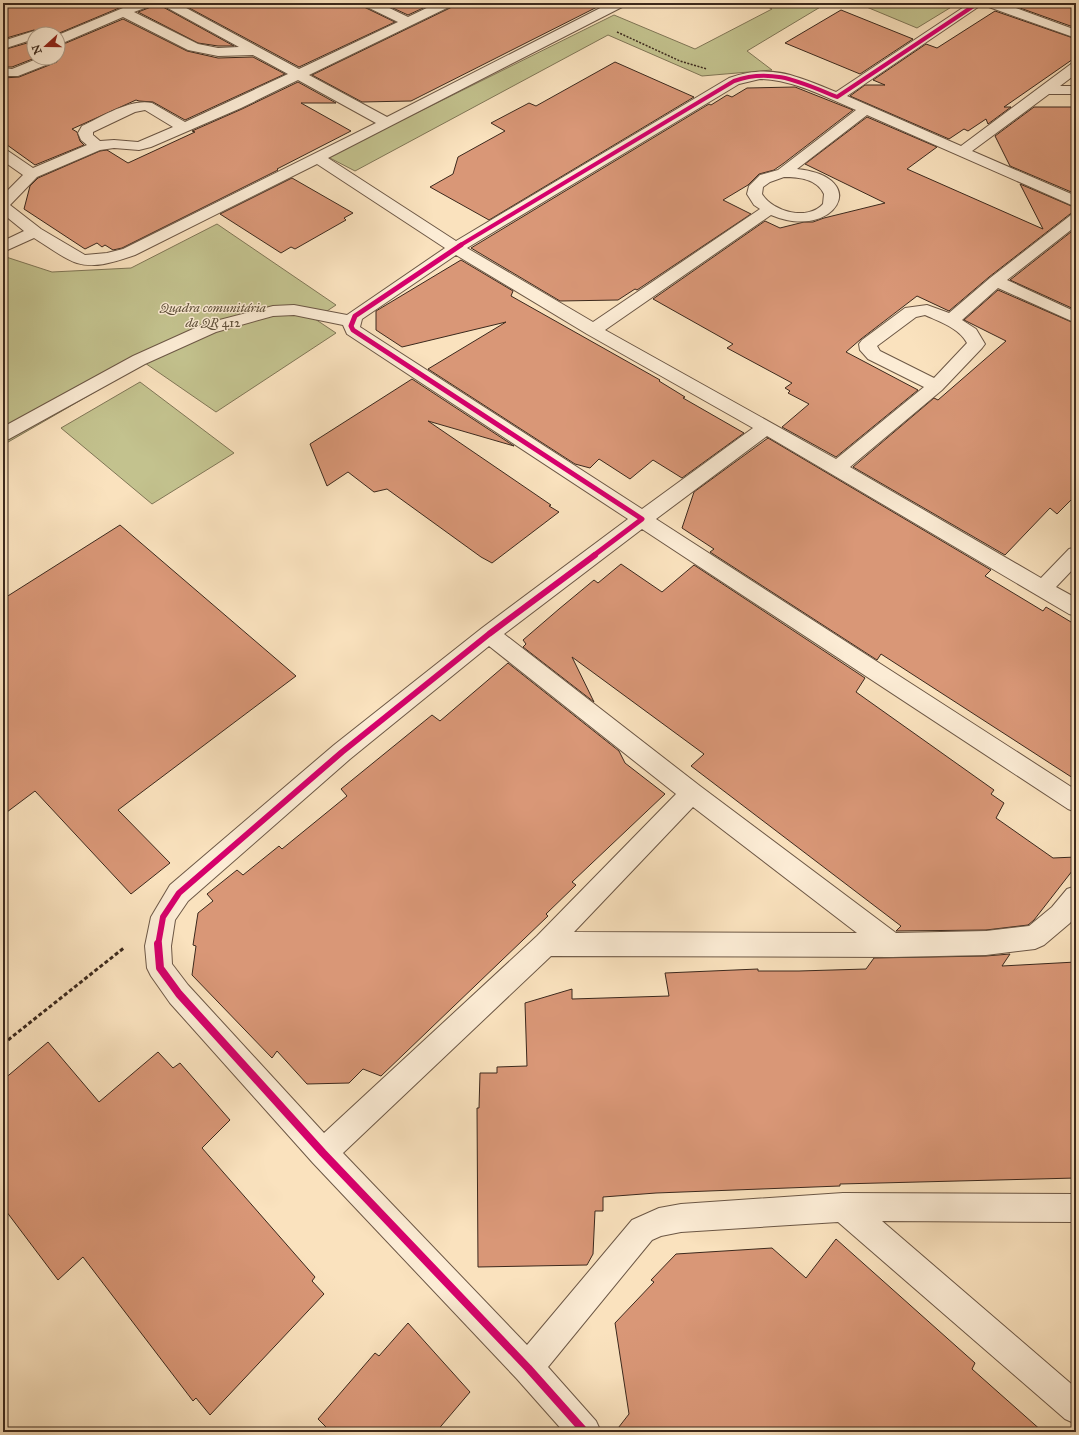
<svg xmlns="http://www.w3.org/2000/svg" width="1079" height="1435" font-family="'IM FELL Great Primer',serif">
	<rect width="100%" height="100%" fill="#fae2be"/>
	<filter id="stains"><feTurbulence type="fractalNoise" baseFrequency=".005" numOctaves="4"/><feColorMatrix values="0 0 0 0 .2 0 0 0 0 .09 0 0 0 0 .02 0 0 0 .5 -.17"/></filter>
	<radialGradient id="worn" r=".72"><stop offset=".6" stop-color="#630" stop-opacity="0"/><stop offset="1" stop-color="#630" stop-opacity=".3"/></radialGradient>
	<g fill="#c3c28e" stroke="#807656">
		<polygon points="760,3 827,3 747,51 772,70 702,76 608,35 355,171 328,157 614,15 695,49 772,9"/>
		<polygon points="857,3 958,3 917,28"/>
		<polygon points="217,224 336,305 315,319 336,333 216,412 145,363 3,445 3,256 52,272 131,268"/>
		<polygon points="140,382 234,453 152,504 61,428"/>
	</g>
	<g fill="#d99777" stroke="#3c291d">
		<polygon points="3,3 131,3 57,34 41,34 34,30 3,39"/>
		<polygon points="153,3 161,3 163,7 234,46 218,46 198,43 138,12 151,7"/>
		<polygon points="180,3 362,3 364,7 395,22 299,67"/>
		<polygon points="382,3 434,3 408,15"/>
		<polygon points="454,3 605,3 411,101 362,102 312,75 452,7"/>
		<polygon points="1006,3 1076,3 1076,28"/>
		<polygon points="841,10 913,39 860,74 785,43"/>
		<polygon points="995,11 1076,39 1076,57 1004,107 1011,107 988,124 986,119 968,131 964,129 949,139 850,96 865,85 885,85 873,80 926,44 937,48"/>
		<polygon points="123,19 187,51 218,58 253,57 285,74 185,120 153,102 139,101 136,100 72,129 77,132 80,141 84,145 35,165 3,142 3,78 19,77 57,62 59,58 58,56 58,44 66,43"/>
		<polygon points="34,41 35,58 12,67 3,67 3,50"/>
		<polygon points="615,62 694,97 489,220 430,187 453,174 458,157 505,131 491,123 529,103 536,106"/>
		<polygon points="298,82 336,103 301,103 351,131 277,169 278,170 122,248 113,250 105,245 102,247 97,243 85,249 24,209 30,186 38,178 100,151 107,150 128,163 195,132 192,131 242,109"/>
		<polygon points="795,87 853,110 784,163 774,170 759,174 748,185 723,200 751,214 637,290 635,289 618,300 560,301 471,248 709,104 711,105 727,95 732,97 747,88"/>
		<polygon points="1034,107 1076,107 1076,194 1010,166 995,136"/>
		<polygon points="867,117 937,147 907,169 1043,229 1020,184 1076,208 1076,212 1070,214 989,277 949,311 917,296 861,339 846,352 918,390 836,457 782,427 809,404 788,393 790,391 785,388 792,383 727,348 733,344 653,299 765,221 780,228 804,222 813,222 824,218 885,203 805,164"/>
		<polygon points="292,178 353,213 344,218 346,220 295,249 291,247 281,253 220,214"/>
		<polygon points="1076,228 1076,310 1010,280"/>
		<polygon points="461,260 513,291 511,296 660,380 659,381 685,397 683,398 744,433 682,478 653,460 630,479 599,459 590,468 575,464 428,369 506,322 402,347 376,330 376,311"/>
		<polygon points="998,290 1076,324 1076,495 1057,514 1050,508 1005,555 853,467 934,398 938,400 1006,341 964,320"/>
		<polygon points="412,379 514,446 428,421 551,505 549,506 559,512 492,563 481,557 387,489 374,492 348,472 327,486 310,444"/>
		<polygon points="768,438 991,570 985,576 1043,611 1046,607 1076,625 1076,780 881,654 877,660 710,552 714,549 682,528 694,492"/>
		<polygon points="120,525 296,676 118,810 170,863 131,894 35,791 3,815 3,599"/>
		<polygon points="621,564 662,592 694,565 865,678 856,692 994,790 991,794 1004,803 996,818 1053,858 1076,857 1076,866 1034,920 1028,925 986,930 896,931 901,926 691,766 704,754 572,657 594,702 523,647 526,644 523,640 559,609 594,580 598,583"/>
		<polygon points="508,663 619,751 625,763 665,794 572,882 576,885 546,914 548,916 381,1076 363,1069 349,1083 307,1084 277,1051 272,1058 192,975 196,946 193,945 198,913 213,901 207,894 237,870 243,875 279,846 282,849 347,796 341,789 373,763 432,715 440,721"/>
		<polygon points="1010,954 1002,966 1076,962 1076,1178 840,1184 840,1186 656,1193 603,1197 603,1211 595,1211 593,1254 587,1265 478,1267 477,1108 479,1108 480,1073 497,1073 497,1067 527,1066 525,1003 572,989 572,999 669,996 665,973 758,969 758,971 799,971 866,969 874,958 986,956"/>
		<polygon points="48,1042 99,1102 158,1052 173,1068 180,1063 230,1120 202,1148 315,1277 312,1281 324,1294 210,1415 196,1398 193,1401 83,1257 58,1280 3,1207 3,1080"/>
		<polygon points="836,1239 975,1363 972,1369 1043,1432 615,1432 629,1414 615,1323 654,1282 651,1280 676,1254 772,1248 806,1278"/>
		<polygon points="408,1323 470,1392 436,1432 331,1432 318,1419 375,1353 379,1356"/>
	</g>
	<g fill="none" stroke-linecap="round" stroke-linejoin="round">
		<defs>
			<g id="minor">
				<path d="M 135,3 L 152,3 L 150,6 L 134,12 L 198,44 L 218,48 L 239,47 L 164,6 L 162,3 L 177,3 L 299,69 L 398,22 L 365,6 L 363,3 L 379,3 L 408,17 L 437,3 L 453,3 L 451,6 L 309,75 L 387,117 L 610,3 L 626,3 L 624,6 L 328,158 L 456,241 L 729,78 C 770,63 797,76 836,92 L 970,3 L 1002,3 L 1076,30 L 1076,38 L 986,6 L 984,3 L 847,96 L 961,146 L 1071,64 L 1076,63 L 1076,74 L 1060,86 L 1076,86 L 1076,94 L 1049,94 L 972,151 L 1076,196 L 1076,207 L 867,115 L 797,169 C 873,177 835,242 771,215 L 605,330 L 836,459 L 924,387 L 868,359 L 860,350 L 859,344 L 862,340 L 905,308 L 927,305 L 949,313 L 990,278 L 1071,215 L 1076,213 L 1076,226 L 1007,280 L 1076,312 L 1076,323 L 998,288 L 962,320 L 976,329 L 985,344 L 982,348 L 942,390 L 850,467 L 1041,578 L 1069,549 L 1076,547 L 1076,566 L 1056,587 L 1076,598 L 1076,616 L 1069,614 L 767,436 L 656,519 L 1076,790 L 1076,812 L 1068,809 L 642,529 L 504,634 L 700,786 L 896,933 L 986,931 L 1029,926 L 1052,907 L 1067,889 L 1076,886 L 1076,915 L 1070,923 L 1044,945 L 1035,949 L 986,955 L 892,957 L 551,956 L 343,1153 L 527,1345 L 632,1220 L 659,1208 L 681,1204 L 843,1193 L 1076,1194 L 1076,1222 L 882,1221 L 1076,1388 L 1076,1424 L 1065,1419 L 838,1222 L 681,1232 L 661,1236 L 652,1240 L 548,1367 L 596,1421 L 601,1432 L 564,1432 L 517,1379 L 313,1163 L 170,1003 L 151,976 L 147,968 L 145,946 L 151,917 L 170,885 L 334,745 L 482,628 L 628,519 L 347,334 L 343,325 L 294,315 L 273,316 L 216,332 L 145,364 L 9,439 L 3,441 L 3,427 L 133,356 L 204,324 L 273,306 L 294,305 L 347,315 L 445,248 L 317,164 L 135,255 C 117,261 96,269 77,263 C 64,259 47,246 34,238 L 3,252 L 3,241 L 24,231 L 3,214 L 3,195 L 23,175 L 3,161 L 3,150 L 8,151 L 33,168 L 87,145 L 81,140 L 78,133 L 82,126 C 101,117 131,98 152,103 L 185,122 L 288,74 L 253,55 L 218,56 L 188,50 L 123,17 L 65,42 L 58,43 L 58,35 ZM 760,79 C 794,80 825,97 856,110 L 778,170 L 760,175 L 749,186 L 747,194 L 754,205 L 760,209 L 593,322 L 467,248 L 739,84 ZM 298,80 L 376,123 L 123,249 L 107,253 L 85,255 L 41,229 L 10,205 L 37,177 L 100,150 L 114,148 L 139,150 L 151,147 L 241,108 ZM 145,110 L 173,127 L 138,142 L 114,140 L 100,141 L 93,135 L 93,132 L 135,112 ZM 784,177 C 799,177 817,179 824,194 L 823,204 C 808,221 773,212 762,194 L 763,187 L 770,182 ZM 456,255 L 587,334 L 753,428 L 642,509 L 360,327 L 362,319 ZM 925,315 C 940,322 959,328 967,343 L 934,378 L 880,351 L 877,346 L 916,317 ZM 489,646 L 676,794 L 537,936 L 324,1133 L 188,985 L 172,964 L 171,946 L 175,920 L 188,901 L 350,759 ZM 693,807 L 857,933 L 574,932 Z"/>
				<polygon points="34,31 40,34 34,34 34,39 3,49 3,41"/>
				<polygon points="39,58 58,58 56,61 18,76 3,76 3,68 12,69"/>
			</g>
		</defs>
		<use href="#minor" stroke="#6c5745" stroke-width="2"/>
		<polyline stroke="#3c291d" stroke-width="1.5" stroke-dasharray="2 1.5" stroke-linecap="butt" points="617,32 680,61 707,69"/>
		<polyline stroke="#3c291d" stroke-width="3" stroke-dasharray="4 2.5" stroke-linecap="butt" points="3,1044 125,947"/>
		<use href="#minor" fill="#fcecd5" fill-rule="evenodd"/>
		<defs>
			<path id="cycleway-far3" d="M 459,246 L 734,81 C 772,67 802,83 837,97 L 978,3"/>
			<polyline id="cycleway-far2" points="461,245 355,316 351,326 353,330 642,519 593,556"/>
			<polyline id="cycleway-far1" points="158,945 163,917 179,893 342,752 489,634 595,555"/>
			<polyline id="cycleway" points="158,944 160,968 179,994 323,1153 528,1368 585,1432"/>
		</defs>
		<use href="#cycleway-far3" stroke="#fcecd5" stroke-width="5.5"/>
		<use href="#cycleway-far2" stroke="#fcecd5" stroke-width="7"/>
		<use href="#cycleway-far1" stroke="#fcecd5" stroke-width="8"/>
		<use href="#cycleway" stroke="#fcecd5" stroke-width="10"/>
		<use href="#cycleway-far3" stroke="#d6006c" stroke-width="4"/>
		<use href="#cycleway-far2" stroke="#d6006c" stroke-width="5"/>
		<use href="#cycleway-far1" stroke="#d6006c" stroke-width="6"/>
		<use href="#cycleway" stroke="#d6006c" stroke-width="8"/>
	</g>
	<g text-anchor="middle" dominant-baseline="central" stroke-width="3" stroke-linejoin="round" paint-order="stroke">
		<g font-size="13" font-style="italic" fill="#5e4f39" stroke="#fcecd5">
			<text x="213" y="308">Quadra comunitária<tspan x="213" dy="15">da QR 412</tspan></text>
		</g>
	</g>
	<rect width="1079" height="1435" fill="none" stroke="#fae2be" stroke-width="16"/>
	<rect x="4" y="4" width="1071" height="1427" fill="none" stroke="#3c291d" stroke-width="2"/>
	<rect x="8" y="8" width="1063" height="1419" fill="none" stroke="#3c291d"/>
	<g transform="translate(46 46) rotate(249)"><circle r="19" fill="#fcecd5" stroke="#af9e8b"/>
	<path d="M0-3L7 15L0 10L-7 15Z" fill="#8f2418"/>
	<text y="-6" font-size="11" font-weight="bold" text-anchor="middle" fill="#3c291d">N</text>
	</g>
	<rect width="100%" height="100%" filter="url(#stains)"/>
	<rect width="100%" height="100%" fill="url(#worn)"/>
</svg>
